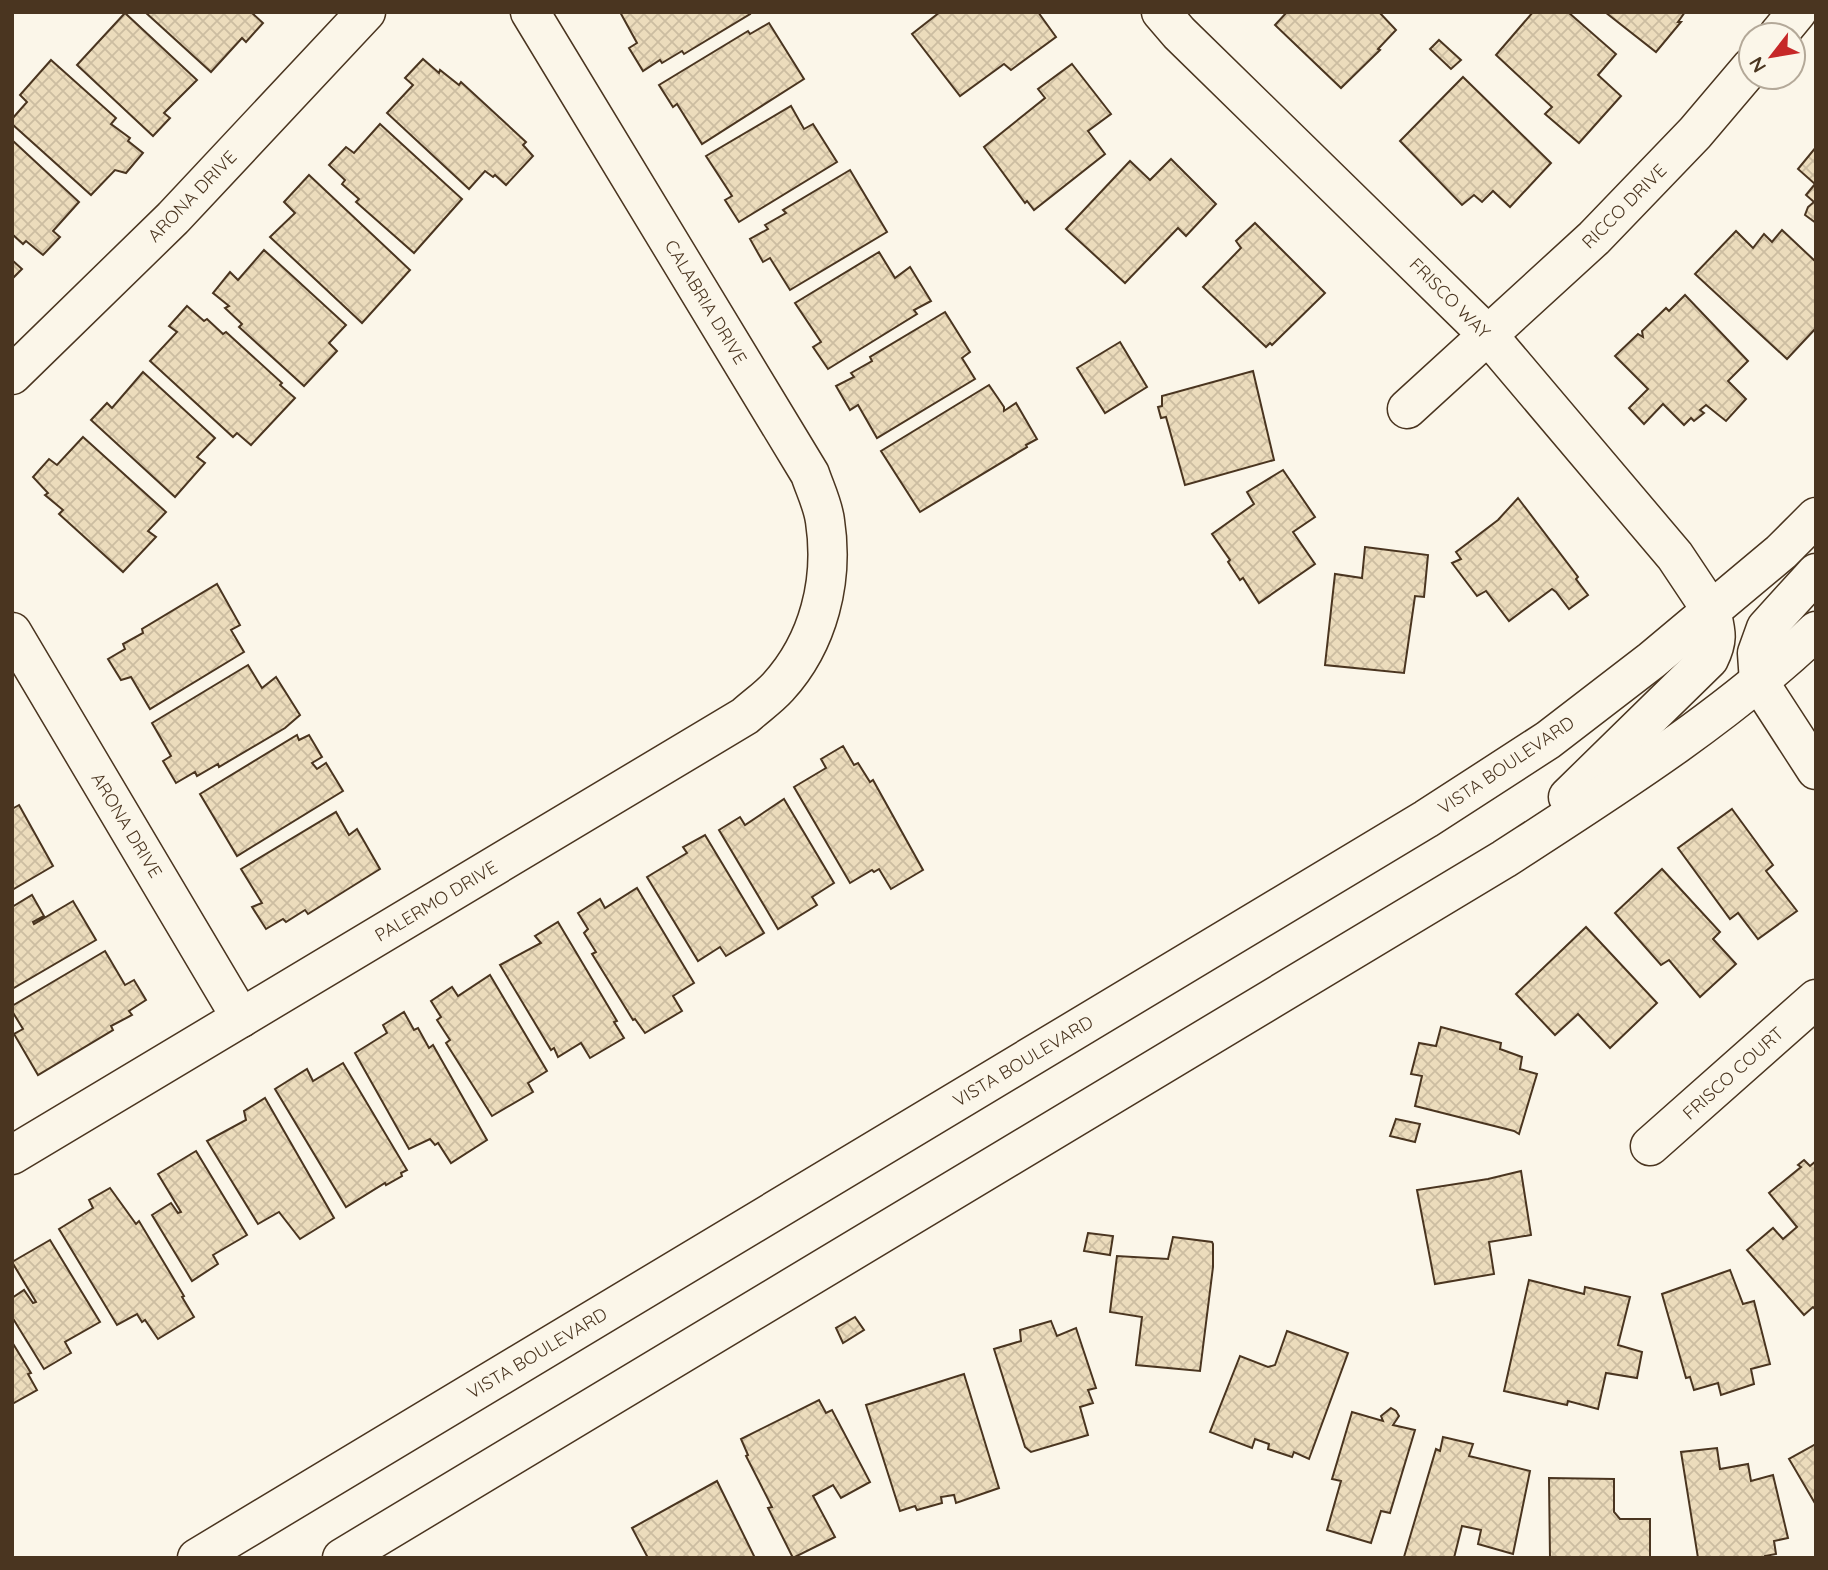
<svg xmlns="http://www.w3.org/2000/svg" width="1828" height="1570" font-family="Quicksand,sans-serif">
	<defs>
		<pattern id="building-cross-hatch" width="8" height="8" patternUnits="userSpaceOnUse" patternTransform="scale(1.75)"><rect width="8" height="8" fill="#ecdcbc"/><path d="M0 0l8 8M0 8l8-8" fill="none" stroke="#ccbda1"/></pattern>
	</defs>
	<rect width="100%" height="100%" fill="#fbf6e9"/>
	<g fill="url(#building-cross-hatch)" stroke="#4a3520" stroke-width="2">
		<polygon points="145,12 251,12 263,23 246,42 242,38 211,72"/>
		<polygon points="620,12 749,12 750,14 684,54 682,51 662,63 660,60 643,71 629,48 637,43"/>
		<polygon points="940,12 1038,12 1056,37 1011,70 1004,64 960,96 912,34"/>
		<polygon points="1287,12 1379,12 1396,30 1378,49 1380,50 1341,88 1275,25"/>
		<polygon points="1533,12 1568,12 1616,54 1598,75 1621,96 1579,143 1545,114 1552,107 1496,55"/>
		<polygon points="1605,12 1685,12 1678,22 1681,22 1656,52"/>
		<polygon points="125,13 197,80 164,113 170,118 153,136 77,65"/>
		<polygon points="769,23 804,79 702,144 677,104 673,107 659,85 748,31 750,34"/>
		<polygon points="1439,40 1461,60 1451,69 1430,49"/>
		<polygon points="423,59 439,73 440,70 459,85 461,82 526,142 523,145 533,156 506,185 495,175 493,177 485,171 469,189 387,113 413,85 405,78"/>
		<polygon points="51,60 116,118 111,124 130,138 128,141 143,153 126,173 115,170 91,195 12,124 12,119 27,102 20,95"/>
		<polygon points="1072,64 1111,114 1088,131 1105,154 1034,210 1027,201 1025,203 984,147 1045,98 1038,89"/>
		<polygon points="1463,77 1551,163 1510,207 1493,191 1482,202 1474,195 1462,205 1400,141"/>
		<polygon points="791,106 804,129 813,124 837,162 739,222 725,200 732,196 706,156"/>
		<polygon points="380,124 462,199 414,253 356,202 359,199 342,184 345,180 329,165 346,147 354,153"/>
		<polygon points="12,140 79,202 53,231 60,237 43,255 26,241 23,244 12,234"/>
		<polygon points="1816,147 1816,223 1805,215 1808,207 1814,202 1806,195 1815,184 1798,169"/>
		<polygon points="1171,159 1216,204 1186,236 1178,228 1125,283 1066,229 1130,161 1150,180"/>
		<polygon points="850,170 887,232 790,290 770,258 763,262 750,239 768,229 765,225 786,213 783,210"/>
		<polygon points="309,175 410,270 362,323 270,237 295,213 284,202"/>
		<polygon points="1255,223 1325,293 1272,345 1270,343 1266,347 1203,287 1241,248 1236,241"/>
		<polygon points="1782,230 1816,262 1816,328 1787,359 1695,274 1736,231 1753,248 1764,234 1772,242"/>
		<polygon points="264,250 346,325 329,343 337,351 304,386 239,327 242,324 225,308 229,306 213,293 230,272 238,280"/>
		<polygon points="879,252 895,278 910,267 931,301 914,310 917,314 828,369 813,347 821,342 795,303"/>
		<polygon points="12,260 22,269 12,279"/>
		<polygon points="1685,295 1748,361 1728,381 1746,399 1726,421 1706,405 1700,410 1704,413 1694,421 1691,418 1684,425 1663,404 1644,424 1629,408 1648,389 1615,356 1638,334 1643,337 1642,331 1666,308 1669,311"/>
		<polygon points="187,306 204,321 207,319 223,334 226,332 282,383 280,385 295,398 251,445 237,433 233,437 150,361 177,332 169,326"/>
		<polygon points="945,312 970,352 962,358 975,379 877,438 858,405 850,410 836,386 854,377 851,373 872,361 870,357"/>
		<polygon points="1120,342 1147,387 1105,413 1077,368"/>
		<polygon points="1253,371 1274,460 1185,485 1166,417 1161,418 1158,407 1162,406 1162,396"/>
		<polygon points="143,372 215,438 197,457 205,463 175,497 91,420 107,403 112,408"/>
		<polygon points="989,385 1004,407 1004,411 1016,403 1037,439 1026,445 1027,447 920,512 881,451"/>
		<polygon points="83,437 166,512 148,531 156,537 123,572 59,514 63,510 45,495 48,493 33,477 49,459 57,465"/>
		<polygon points="1283,470 1315,517 1293,532 1315,564 1259,603 1243,578 1240,580 1228,562 1230,560 1212,534 1254,504 1247,492"/>
		<polygon points="1518,498 1578,577 1576,579 1588,595 1569,609 1556,592 1552,589 1509,621 1486,591 1477,596 1452,563 1461,559 1456,552 1498,520"/>
		<polygon points="1365,547 1428,555 1424,597 1415,596 1404,673 1325,665 1335,574 1362,578"/>
		<polygon points="217,584 240,625 231,630 244,652 150,709 131,677 121,680 108,659 125,649 123,644 143,633 142,629"/>
		<polygon points="248,665 262,688 276,677 300,715 285,728 219,767 218,764 197,776 195,772 176,783 163,761 171,756 152,723"/>
		<polygon points="297,735 299,740 309,735 322,757 312,763 317,769 326,763 343,791 237,856 200,794"/>
		<polygon points="843,746 854,765 858,763 870,782 873,780 923,870 891,889 879,869 874,872 872,870 850,883 794,787 826,768 821,759"/>
		<polygon points="784,799 834,883 812,897 817,905 778,929 719,830 740,817 745,825"/>
		<polygon points="19,805 53,866 12,890 12,809"/>
		<polygon points="1732,809 1773,865 1766,871 1797,911 1758,939 1738,913 1730,919 1678,848"/>
		<polygon points="336,812 349,835 357,829 380,869 308,914 305,910 286,922 283,919 266,929 252,907 262,903 241,869"/>
		<polygon points="705,835 764,933 726,956 720,947 698,961 647,877 687,853 683,847"/>
		<polygon points="1662,869 1720,932 1713,939 1736,964 1700,997 1669,960 1661,965 1615,913"/>
		<polygon points="637,888 694,983 673,996 682,1011 645,1033 635,1019 633,1020 592,954 596,952 584,933 588,929 578,913 600,899 605,908"/>
		<polygon points="32,895 44,916 33,922 34,924 73,901 96,940 12,989 12,907"/>
		<polygon points="558,922 617,1021 614,1022 624,1038 590,1058 581,1043 558,1057 554,1048 551,1050 500,965 541,943 535,936"/>
		<polygon points="1586,927 1657,1003 1610,1048 1578,1014 1555,1035 1516,994"/>
		<polygon points="105,951 125,985 134,980 146,1000 129,1011 132,1015 111,1026 113,1030 38,1075 14,1034 23,1029 12,1011 12,1006"/>
		<polygon points="490,975 547,1071 528,1083 533,1092 492,1116 446,1043 450,1040 437,1020 441,1017 431,1001 452,987 458,996"/>
		<polygon points="404,1012 414,1030 418,1028 429,1048 433,1045 487,1140 451,1163 438,1143 435,1145 430,1139 409,1149 355,1053 387,1033 383,1025"/>
		<polygon points="1441,1027 1501,1043 1500,1049 1522,1057 1520,1069 1537,1074 1519,1134 1514,1131 1415,1106 1422,1076 1411,1074 1419,1043 1436,1046"/>
		<polygon points="343,1063 407,1170 401,1173 402,1176 386,1185 385,1183 346,1207 275,1089 307,1069 313,1081"/>
		<polygon points="265,1098 334,1218 300,1239 279,1212 258,1224 207,1141 246,1120 244,1111"/>
		<polygon points="1396,1119 1420,1124 1415,1142 1390,1136"/>
		<polygon points="196,1151 247,1235 213,1255 218,1264 192,1281 152,1215 171,1203 178,1213 181,1212 158,1174"/>
		<polygon points="1804,1160 1810,1166 1816,1161 1816,1310 1813,1307 1804,1315 1747,1250 1773,1228 1783,1239 1797,1227 1769,1193 1801,1167 1798,1165"/>
		<polygon points="1521,1171 1531,1235 1489,1242 1494,1274 1435,1284 1417,1190 1488,1179"/>
		<polygon points="110,1188 136,1224 139,1221 184,1296 182,1297 194,1317 158,1339 145,1320 142,1322 137,1314 117,1325 59,1229 93,1208 89,1200"/>
		<polygon points="1088,1233 1113,1236 1110,1255 1084,1251"/>
		<polygon points="1173,1237 1212,1242 1213,1244 1213,1267 1200,1371 1136,1365 1142,1317 1110,1312 1117,1256 1168,1259"/>
		<polygon points="50,1240 100,1322 65,1342 71,1353 44,1369 12,1317 12,1298 24,1290 33,1303 36,1302 12,1262"/>
		<polygon points="1730,1270 1743,1304 1754,1301 1770,1364 1751,1369 1754,1384 1721,1395 1718,1383 1694,1390 1690,1377 1686,1378 1662,1294"/>
		<polygon points="1529,1280 1584,1294 1585,1287 1630,1297 1618,1345 1642,1352 1637,1378 1606,1373 1598,1409 1568,1401 1567,1405 1504,1391"/>
		<polygon points="855,1317 864,1330 843,1343 836,1328"/>
		<polygon points="1051,1321 1057,1336 1076,1328 1096,1388 1088,1390 1093,1403 1080,1407 1088,1435 1031,1452 1025,1447 994,1349 1021,1341 1020,1330"/>
		<polygon points="1287,1331 1348,1353 1309,1459 1294,1452 1292,1457 1268,1449 1269,1444 1255,1439 1252,1448 1210,1432 1240,1356 1268,1367 1275,1365"/>
		<polygon points="12,1342 31,1373 28,1374 37,1390 12,1404"/>
		<polygon points="964,1374 999,1488 956,1503 954,1495 941,1497 942,1503 917,1510 915,1506 900,1511 866,1405"/>
		<polygon points="819,1400 826,1413 832,1410 870,1482 841,1498 833,1485 813,1496 835,1537 793,1558 768,1508 772,1507 746,1456 748,1455 741,1439"/>
		<polygon points="1391,1408 1396,1411 1399,1416 1393,1425 1415,1430 1390,1513 1381,1511 1371,1543 1327,1530 1341,1481 1332,1479 1352,1412 1383,1421 1381,1416"/>
		<polygon points="1443,1437 1473,1444 1469,1456 1530,1471 1513,1554 1478,1544 1481,1530 1462,1526 1454,1558 1404,1557 1436,1449 1440,1451"/>
		<polygon points="1816,1444 1816,1505 1789,1459"/>
		<polygon points="1717,1448 1720,1469 1748,1464 1751,1481 1773,1475 1788,1538 1774,1541 1776,1554 1765,1556 1765,1558 1698,1558 1681,1452"/>
		<polygon points="1549,1478 1614,1479 1614,1512 1620,1519 1650,1519 1650,1558 1550,1558"/>
		<polygon points="717,1481 755,1558 648,1558 632,1528"/>
	</g>
	<g fill="none" stroke-linecap="round" stroke-linejoin="round">
		<defs>
			<g id="minor">
				<polyline points="1161,12 1179,33 1487,334 1675,556 1711,610"/>
				<polyline points="1778,35 1797,12"/>
				<polyline points="12,375 173,218 366,12"/>
				<polyline points="1407,409 1594,238 1695,133 1751,67"/>
				<polyline points="12,632 241,1018"/>
				<polyline points="1759,682 1816,770"/>
				<polyline points="1650,1146 1816,999"/>
				<path d="M 12,1155 L 745,716 C 756,706 768,698 778,687 C 819,642 834,580 825,521 C 823,505 815,489 810,474 L 530,12"/>
			</g>
			<g id="major">
				<polyline points="1759,682 1757,653 1766,628 1816,573"/>
				<path d="M 1568,797 L 1709,659 C 1719,639 1716,632 1711,610"/>
				<polyline points="197,1558 1426,819 1548,740 1652,660 1781,552 1816,517"/>
				<path d="M 342,1558 L 1504,859 C 1612,789 1722,720 1816,631"/>
			</g>
		</defs>
		<use href="#minor" stroke="#4a3520" stroke-width="41"/>
		<use href="#major" stroke="#4a3520" stroke-width="41"/>
		<use href="#minor" stroke="#fbf6e9" stroke-width="38"/>
		<use href="#major" stroke="#fbf6e9" stroke-width="38"/>
	</g>
	<g text-anchor="middle" dominant-baseline="central" stroke-width="5" stroke-linejoin="round" paint-order="stroke">
		<g font-size="18" fill="#4a3520" stroke="#fbf6e9">
			<text transform="translate(192 196) rotate(-46)">ARONA DRIVE</text>
			<text transform="translate(1624 206) rotate(-45)">RICCO DRIVE</text>
			<text transform="translate(1450 298) rotate(45)">FRISCO WAY</text>
			<text transform="translate(706 302) rotate(59)">CALABRIA DRIVE</text>
			<text transform="translate(1506 765) rotate(-34)">VISTA BOULEVARD</text>
			<text transform="translate(127 825) rotate(59)">ARONA DRIVE</text>
			<text transform="translate(436 901) rotate(-31)">PALERMO DRIVE</text>
			<text transform="translate(1023 1061) rotate(-31)">VISTA BOULEVARD</text>
			<text transform="translate(1733 1073) rotate(-42)">FRISCO COURT</text>
			<text transform="translate(537 1353) rotate(-31)">VISTA BOULEVARD</text>
		</g>
	</g>
	<rect width="1828" height="1570" fill="none" stroke="#4a3520" stroke-width="28"/>
	<g transform="translate(1772 56) rotate(239)"><circle r="33" fill="#fbf6e9" stroke="#b4a999" stroke-width="2"/>
	<path d="M0-5L12 26L0 18L-12 26Z" fill="#c62828"/>
	<text y="-10" font-size="19" font-weight="bold" text-anchor="middle" fill="#4a3520">N</text>
	</g>
</svg>
